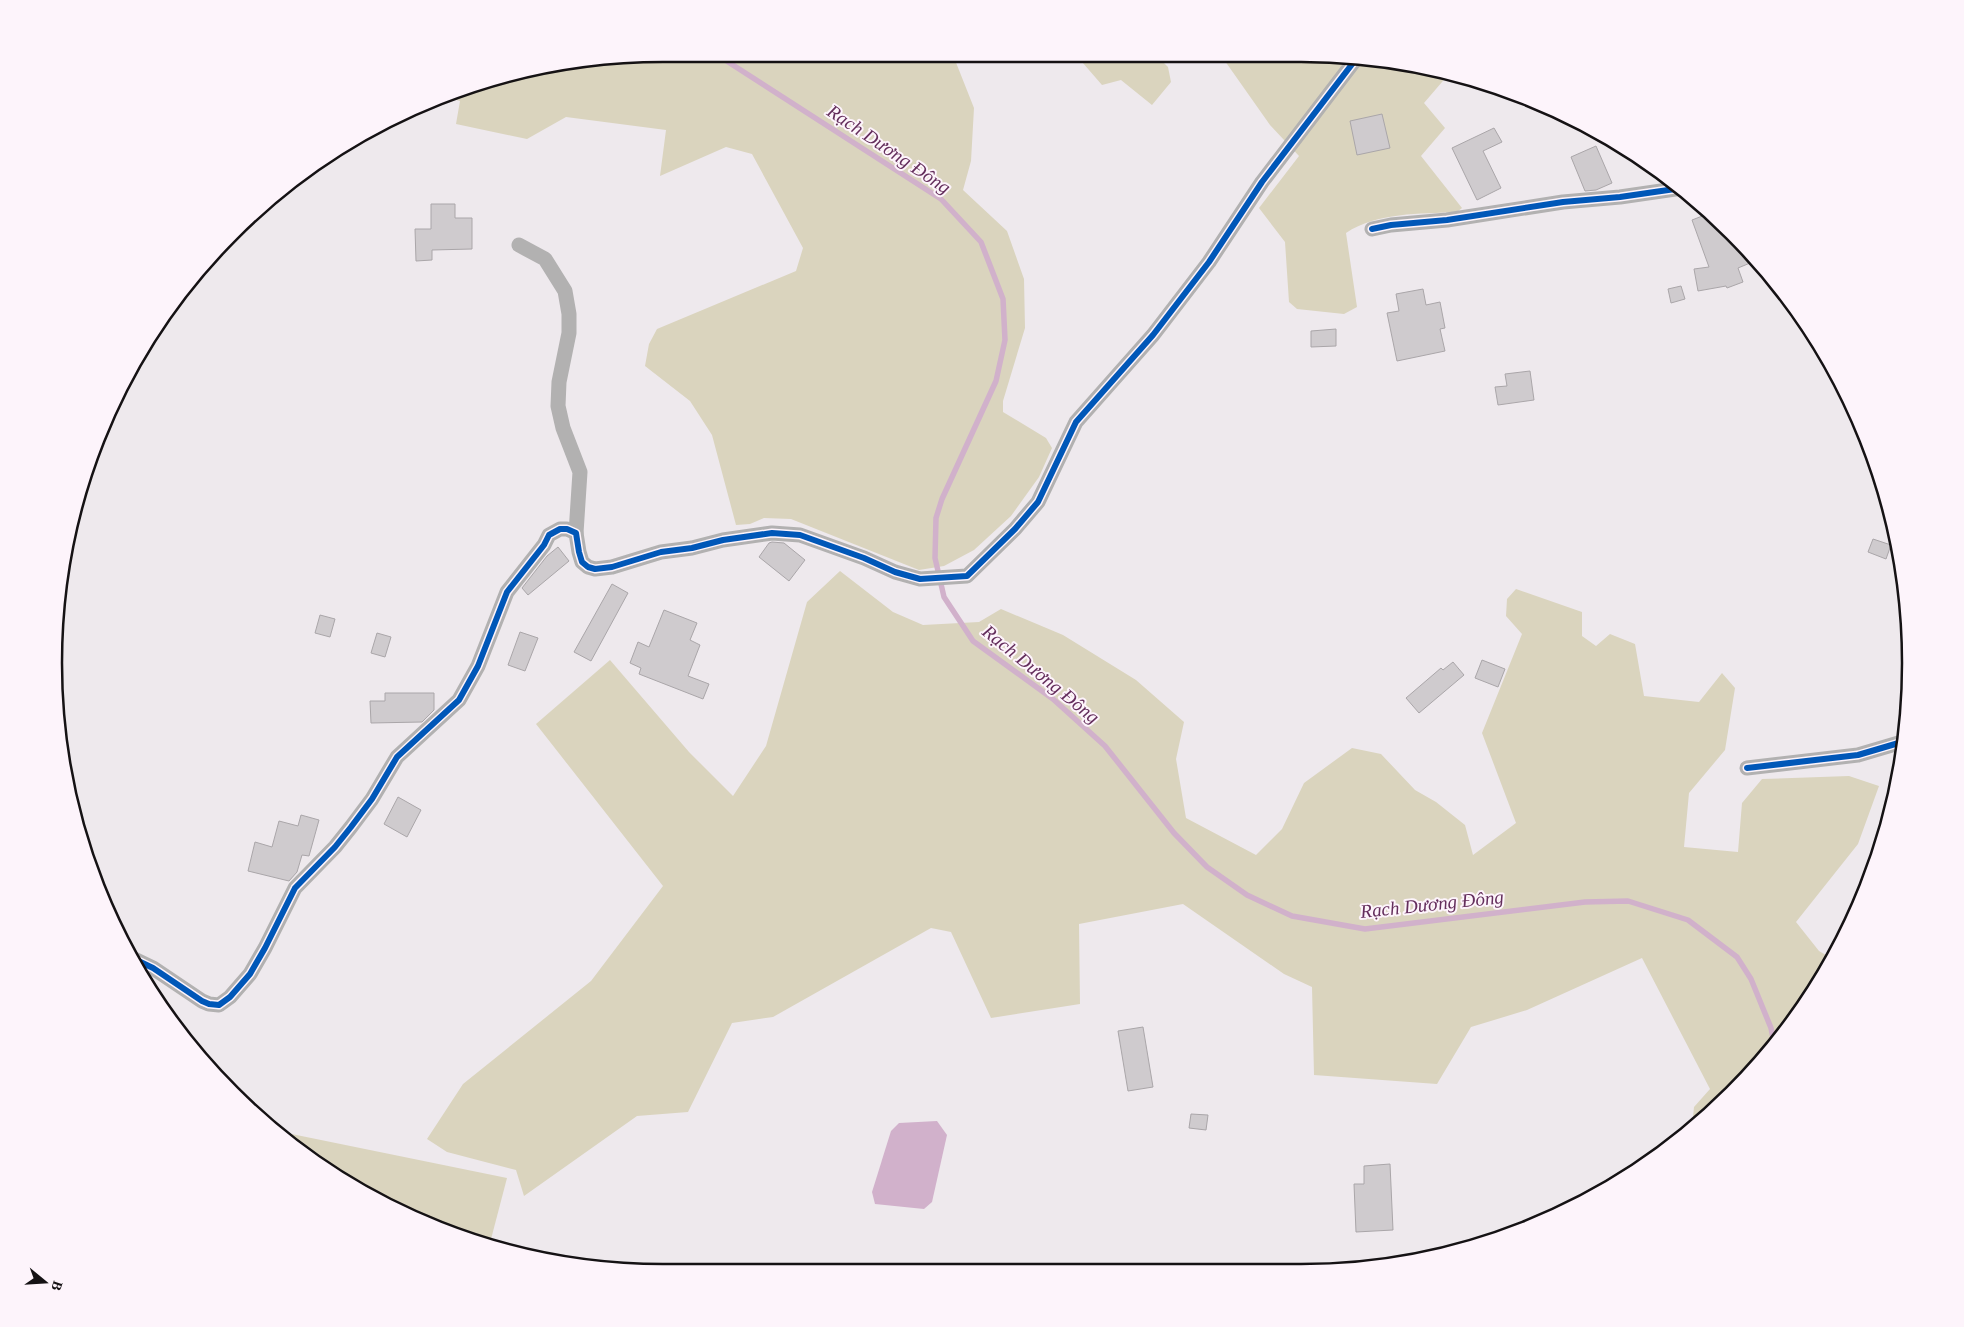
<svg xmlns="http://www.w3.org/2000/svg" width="1964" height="1327" font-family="Georgia,serif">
	<rect width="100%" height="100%" fill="#eee9ed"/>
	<g fill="#dad4be">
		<path d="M 1220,54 L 1301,54 L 1419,65 L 1448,75 L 1424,103 L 1445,128 L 1421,156 L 1462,208 L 1457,212 C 1420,214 1377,212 1346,233 L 1357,307 L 1344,314 L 1297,309 L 1289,302 L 1285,242 L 1259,208 L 1299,156 L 1270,125 Z"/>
		<polygon points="1076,55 1156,55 1168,67 1171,82 1152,105 1121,80 1102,85"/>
		<polygon points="950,56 955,60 974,108 971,161 963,190 1007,231 1024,279 1025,328 1003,401 1003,412 1046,438 1052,448 1039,477 1011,516 974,550 944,566 919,570 791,519 764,518 750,524 736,525 712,435 690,401 645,366 649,344 657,329 796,271 803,248 752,154 726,147 660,176 666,130 566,117 527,139 456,124 460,101 446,97 468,86 584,59"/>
		<polygon points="840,571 893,612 923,625 979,622 1001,609 1063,635 1136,680 1184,722 1176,759 1186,818 1256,855 1282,829 1304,783 1352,748 1381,754 1415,790 1436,802 1465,825 1473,855 1516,823 1482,733 1522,634 1506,616 1507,599 1516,589 1582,612 1582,636 1596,646 1610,634 1635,644 1644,696 1699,702 1722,673 1735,688 1725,750 1689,793 1684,847 1738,852 1742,803 1762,779 1849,776 1879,786 1858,844 1796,922 1819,951 1831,958 1808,1002 1732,1094 1692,1127 1694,1107 1710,1089 1642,958 1527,1010 1471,1027 1437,1084 1314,1075 1312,987 1284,974 1183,904 1079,924 1080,1004 991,1018 951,932 931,928 773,1017 732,1023 688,1112 637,1116 524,1196 516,1170 447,1152 427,1139 463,1084 591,981 663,886 536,724 610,660 689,752 733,796 766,746 807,602"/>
		<polygon points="272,1130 507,1178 490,1243 394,1210 293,1147"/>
	</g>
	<polygon fill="#d1b1cb" points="937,1121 947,1135 932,1202 924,1209 875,1204 872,1192 891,1131 899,1123"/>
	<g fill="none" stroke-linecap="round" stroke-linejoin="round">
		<polyline stroke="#d1b1cb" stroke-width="5.5" points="722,58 941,199 981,242 1003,299 1005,340 996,381 942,499 936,518 935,558 944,597 973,641 1053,699 1105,746 1174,833 1207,867 1247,895 1292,916 1365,929 1585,902 1628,901 1688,920 1737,957 1751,979 1771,1028 1774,1043"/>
	</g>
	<g fill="#cfcbce" stroke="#aaa6a9">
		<polygon points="1382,114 1390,148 1357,155 1350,121"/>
		<polygon points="1494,128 1502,142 1483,151 1501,188 1477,200 1452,148"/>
		<polygon points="1596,146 1612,183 1596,190 1585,191 1571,157"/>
		<polygon points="431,204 455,204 455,218 472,218 472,249 432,250 432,260 416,261 415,229 431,229"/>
		<polygon points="1710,213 1731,232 1755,261 1738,268 1743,282 1727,288 1726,286 1698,291 1694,269 1709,267 1692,220"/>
		<polygon points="1681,286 1685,299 1671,303 1668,289"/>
		<polygon points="1423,289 1426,305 1440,302 1445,328 1440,329 1445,351 1397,361 1387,313 1399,311 1396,294"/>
		<polygon points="1336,329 1336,346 1311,347 1311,331"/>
		<polygon points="1530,371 1534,400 1498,405 1495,387 1507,386 1505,374"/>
		<polygon points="1873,539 1891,545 1886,559 1868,552"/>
		<polygon points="772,542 784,543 805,560 789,581 759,557 769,543"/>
		<polygon points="558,547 569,561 528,595 522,588 547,556"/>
		<polygon points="612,584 628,593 591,661 574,652"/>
		<polygon points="664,610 697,623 690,640 700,645 688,676 709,684 703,699 639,674 641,668 630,663 638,642 649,647"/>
		<polygon points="320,615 335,619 330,637 315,633"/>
		<polygon points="520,632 538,638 525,671 508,665"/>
		<polygon points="377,633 391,637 385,657 371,653"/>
		<polygon points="1482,660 1505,669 1498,687 1475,678"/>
		<polygon points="1453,662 1464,675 1419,713 1406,698 1441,668 1443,670"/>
		<polygon points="385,693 434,693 434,710 422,722 371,723 370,701 385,701"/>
		<polygon points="398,797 421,810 407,837 384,824"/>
		<polygon points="301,815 319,820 309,856 302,855 297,872 289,881 248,871 255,842 272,847 279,821 298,826"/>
		<polygon points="1143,1027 1153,1087 1128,1091 1118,1031"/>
		<polygon points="1191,1114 1208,1115 1206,1130 1189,1128"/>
		<polygon points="1390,1164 1393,1230 1356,1232 1354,1184 1364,1184 1364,1166"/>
	</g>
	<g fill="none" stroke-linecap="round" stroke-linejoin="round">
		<g stroke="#b2b1b1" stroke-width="15">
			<polyline points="1372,229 1391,225 1447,220 1563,202 1620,197 1682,188"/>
			<polyline points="519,245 545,259 565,291 569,314 569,333 559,382 558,406 563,428 580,472 576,533"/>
			<polyline points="1747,768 1858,755 1902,742"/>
			<polyline points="130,957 153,968 202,1001 209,1004 219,1005 230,997 250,974 265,948 295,888 335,847 351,827 372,799 397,757 459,700 478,666 507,592 544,545 549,535 560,529 567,529 576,533 579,552 582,562 588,567 595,569 612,567 661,552 692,548 723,540 772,533 800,535 864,558 895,572 920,579 967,576 1015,529 1038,502 1076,422 1153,335 1209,262 1262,182 1356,59"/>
		</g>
		<defs>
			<g id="cycleway">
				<polyline points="1372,229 1391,225 1447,220 1563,202 1620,197 1682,188"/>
				<polyline points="1747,768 1858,755 1902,742"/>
				<polyline points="130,957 153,968 202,1001 209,1004 219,1005 230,997 250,974 265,948 295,888 335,847 351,827 372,799 397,757 459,700 478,666 507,592 544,545 549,535 560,529 567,529 576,533 579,552 582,562 588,567 595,569 612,567 661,552 692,548 723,540 772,533 800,535 864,558 895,572 920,579 967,576 1015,529 1038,502 1076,422 1153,335 1209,262 1262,182 1356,59"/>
			</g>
		</defs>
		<use href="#cycleway" stroke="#fdf4fb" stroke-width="9"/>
		<use href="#cycleway" stroke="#0057b8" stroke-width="6"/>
	</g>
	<g text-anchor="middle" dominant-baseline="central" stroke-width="4" stroke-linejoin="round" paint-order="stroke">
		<g font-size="19" font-style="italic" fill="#642e5c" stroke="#fdf4fb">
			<text transform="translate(889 149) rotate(34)">Rạch Dương Đông</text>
			<text transform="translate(1041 674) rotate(39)">Rạch Dương Đông</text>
			<text transform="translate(1432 904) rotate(-6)">Rạch Dương Đông</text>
		</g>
	</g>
	<path d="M0 0H1964V1327H0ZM663 62H1301A601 601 0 0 1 1902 663V663A601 601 0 0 1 1301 1264H663A601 601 0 0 1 62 663V663A601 601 0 0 1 663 62Z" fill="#fdf4fb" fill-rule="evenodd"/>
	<path fill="none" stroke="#151214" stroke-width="2.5" d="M663 62H1301A601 601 0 0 1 1902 663V663A601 601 0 0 1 1301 1264H663A601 601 0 0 1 62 663V663A601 601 0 0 1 663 62Z"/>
	<g transform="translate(45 1282) rotate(108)" stroke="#fdf4fb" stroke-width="4" paint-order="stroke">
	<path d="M0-4L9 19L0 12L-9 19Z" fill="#151214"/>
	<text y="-8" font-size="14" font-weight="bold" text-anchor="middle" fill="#151214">B</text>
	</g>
</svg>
